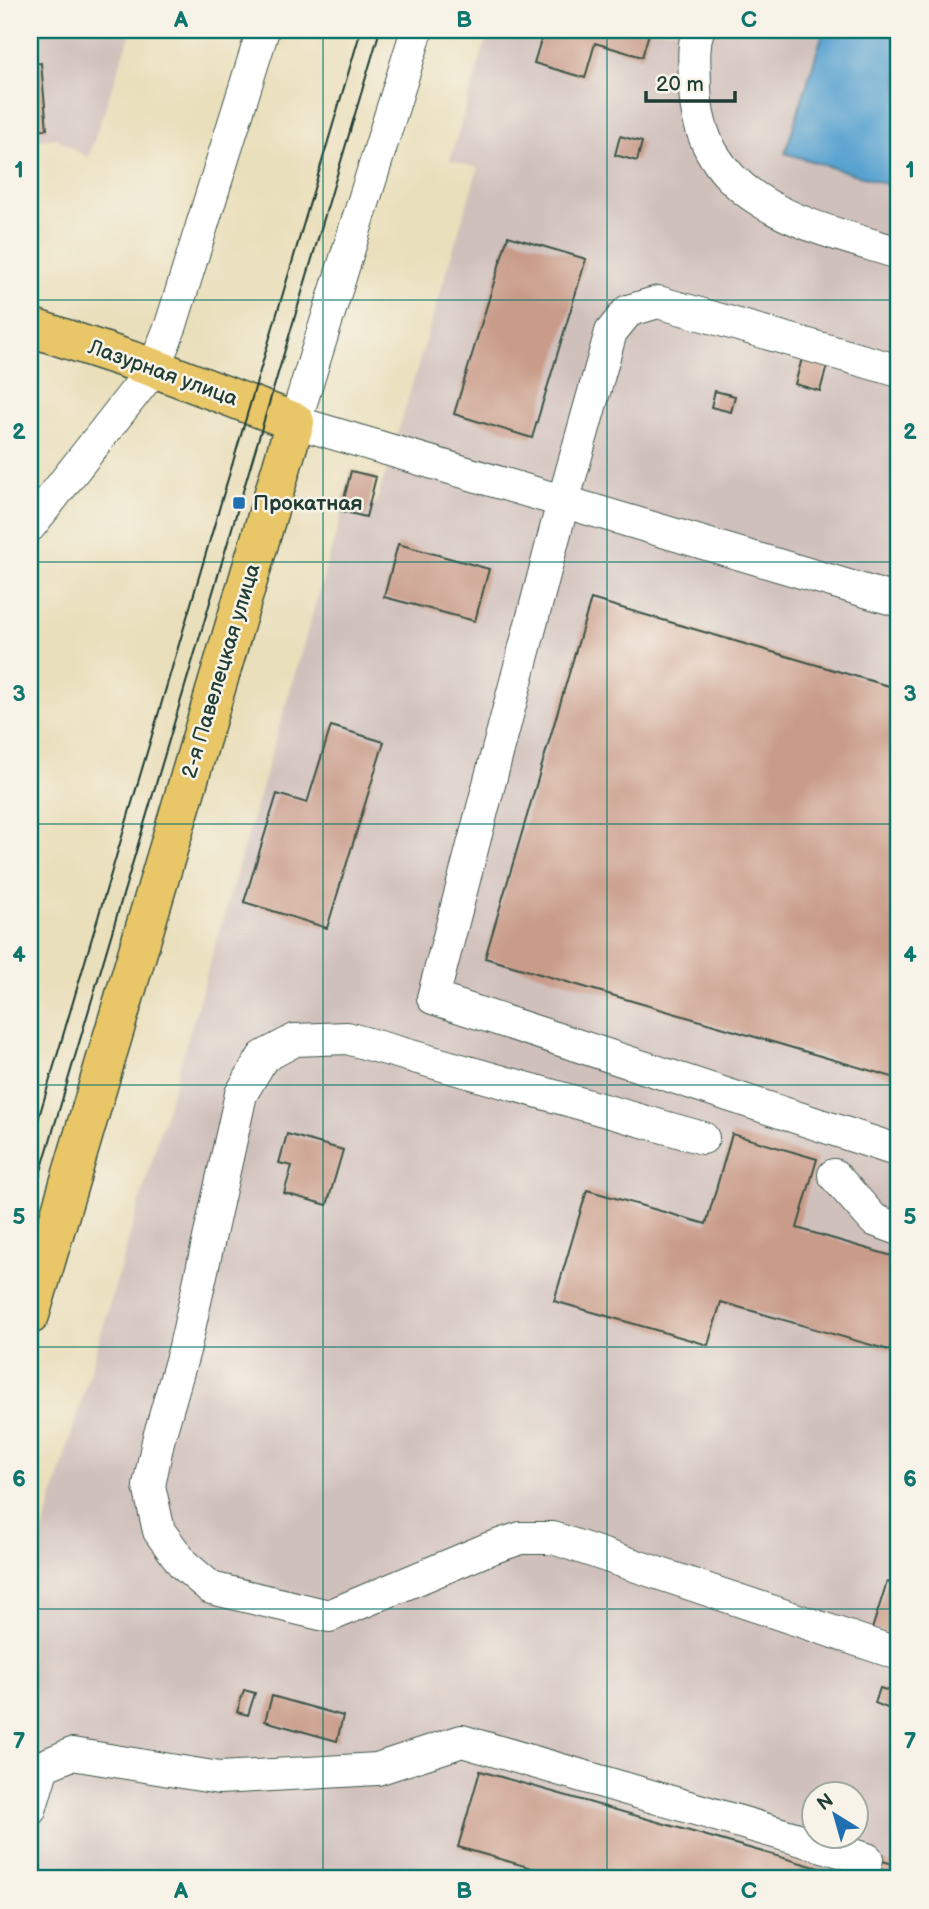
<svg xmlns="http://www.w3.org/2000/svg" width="929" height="1909" font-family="'Balsamiq Sans',sans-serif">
	<rect width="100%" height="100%" fill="#f7f3e8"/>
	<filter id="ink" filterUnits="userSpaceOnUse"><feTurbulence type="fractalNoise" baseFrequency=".0143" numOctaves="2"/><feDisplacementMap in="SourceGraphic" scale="14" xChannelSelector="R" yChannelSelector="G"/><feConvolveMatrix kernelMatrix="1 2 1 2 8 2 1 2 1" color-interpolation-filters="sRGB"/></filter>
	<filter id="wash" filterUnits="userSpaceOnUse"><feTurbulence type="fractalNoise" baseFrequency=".00686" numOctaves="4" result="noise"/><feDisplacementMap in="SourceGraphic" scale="28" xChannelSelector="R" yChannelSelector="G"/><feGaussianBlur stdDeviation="1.57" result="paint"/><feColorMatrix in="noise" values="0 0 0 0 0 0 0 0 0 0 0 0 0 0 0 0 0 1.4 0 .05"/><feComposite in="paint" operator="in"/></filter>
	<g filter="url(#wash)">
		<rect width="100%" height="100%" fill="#eadfbb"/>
		<g fill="#d0c0bc" fill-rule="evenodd">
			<polygon points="30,30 132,30 88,158 56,138 30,141"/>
			<path d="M 489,30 L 899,30 L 899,1879 L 30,1879 L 30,1575 L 347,496 L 376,504 L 474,181 L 478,168 L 450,160 ZM 814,1794 L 856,1794 L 856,1836 L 814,1836 Z"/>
		</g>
		<polygon fill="#58a2d0" stroke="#3c7082" stroke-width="2" points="824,30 899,30 899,188 785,153"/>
		<g id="blocks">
			<g fill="#c99b89">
				<polygon points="544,30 650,30 642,57 595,43 585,78 534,63"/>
				<polygon points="41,63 47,129 30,130 30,64"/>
				<polygon points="620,136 642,142 637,161 615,155"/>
				<polygon points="508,236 586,259 532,438 454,414"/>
				<polygon points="803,355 828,362 820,391 795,384"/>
				<polygon points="715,391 735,396 731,412 711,407"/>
				<polygon points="351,471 376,477 366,517 341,511"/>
				<polygon points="398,544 489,569 475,621 384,597"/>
				<polygon points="591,599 899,689 899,1079 485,958"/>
				<polygon points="331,726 384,742 327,928 244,902 277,794 307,803"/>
				<polygon points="287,1134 343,1150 327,1205 284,1193 292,1166 279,1163"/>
				<polygon points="732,1134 817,1159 797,1228 899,1258 899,1353 721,1302 708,1345 554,1301 587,1190 706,1224"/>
				<polygon points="887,1582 899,1586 899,1637 872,1629"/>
				<polygon points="880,1688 898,1694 892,1710 875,1703"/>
				<polygon points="244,1690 255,1693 248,1715 237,1712"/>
				<polygon points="272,1696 343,1716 337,1741 265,1721"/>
				<polygon points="480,1771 836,1873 834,1879 570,1879 458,1847"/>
				<polygon points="883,1861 899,1866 899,1879 877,1879"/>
			</g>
		</g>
	</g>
	<g filter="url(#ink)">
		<use href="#blocks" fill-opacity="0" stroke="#3d5548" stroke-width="2"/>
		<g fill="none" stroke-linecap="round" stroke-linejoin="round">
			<defs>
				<g id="minor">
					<polyline points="417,30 295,422 899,601"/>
					<path d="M 698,30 C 692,49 695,68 695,88 C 699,204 810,226 899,253"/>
					<polyline points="899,371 658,302 628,311 611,332 563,502 433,998 899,1151"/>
					<polyline points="30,526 154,368 171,325 263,30"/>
					<polyline points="703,1138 347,1038 295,1040 263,1057 241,1094 185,1347 158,1441 149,1486 159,1531 183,1564 211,1588 329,1616 488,1549 521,1538 553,1538 899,1654"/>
					<polyline points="834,1175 874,1220 899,1229"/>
					<polyline points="30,1810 43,1766 72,1754 219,1778 377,1769 462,1741 867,1859 862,1879"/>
				</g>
				<polyline id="major" points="30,327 154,368 295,422 30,1315"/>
			</defs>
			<use href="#minor" stroke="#3d5548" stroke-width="34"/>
			<use href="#major" stroke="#3d5548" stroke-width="41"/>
			<use href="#minor" stroke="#fff" stroke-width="32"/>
			<use href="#major" stroke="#e9c769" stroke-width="38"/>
			<g stroke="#1f3d34" stroke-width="2">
				<polyline points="30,1147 361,30"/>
				<polyline points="30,1208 380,30"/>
			</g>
		</g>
	</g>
	<path fill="none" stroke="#0f766e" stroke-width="2" stroke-opacity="0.55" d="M 323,30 L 323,1879M 607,30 L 607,1879M 30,300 L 899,300M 30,562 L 899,562M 30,824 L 899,824M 30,1085 L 899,1085M 30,1347 L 899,1347M 30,1609 L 899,1609"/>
	<rect fill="#1f6fb2" stroke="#f7f3e8" stroke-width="2.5" x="232" y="496" width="14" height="14" rx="3.5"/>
	<g text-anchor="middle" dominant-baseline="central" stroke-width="5" stroke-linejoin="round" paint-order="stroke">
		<g font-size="21" fill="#1f3d34" stroke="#f7f3e8">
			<text transform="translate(163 373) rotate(20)">Лазурная улица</text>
			<text transform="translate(221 671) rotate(-73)">2-я Павелецкая улица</text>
		</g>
		<g font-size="21" font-weight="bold" fill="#1f3d34" stroke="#f7f3e8" text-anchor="start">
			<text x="253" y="503">Прокатная</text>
		</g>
	</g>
	<rect width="929" height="1909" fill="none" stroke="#f7f3e8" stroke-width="77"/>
	<g transform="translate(835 1815) rotate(323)"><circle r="33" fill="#f7f3e8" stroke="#a1aaa0" stroke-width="2"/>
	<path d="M0-5L12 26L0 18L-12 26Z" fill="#1f6fb2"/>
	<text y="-10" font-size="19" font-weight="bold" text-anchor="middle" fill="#1f3d34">N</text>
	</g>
	<path d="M646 91v10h89v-10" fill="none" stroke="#1f3d34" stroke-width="3.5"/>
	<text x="656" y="91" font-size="21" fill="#1f3d34" stroke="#f7f3e8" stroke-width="5" paint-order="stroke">20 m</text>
	<rect x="38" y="38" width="852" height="1832" fill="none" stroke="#0f766e" stroke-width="2.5"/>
	<g font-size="23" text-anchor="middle" font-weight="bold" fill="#0f766e">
		<text x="181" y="27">A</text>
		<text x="464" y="27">B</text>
		<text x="749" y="27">C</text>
		<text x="19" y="177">1</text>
		<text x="910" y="177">1</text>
		<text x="19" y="439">2</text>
		<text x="910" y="439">2</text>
		<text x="19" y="701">3</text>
		<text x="910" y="701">3</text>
		<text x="19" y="962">4</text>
		<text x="910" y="962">4</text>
		<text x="19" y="1224">5</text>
		<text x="910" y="1224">5</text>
		<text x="19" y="1486">6</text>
		<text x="910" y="1486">6</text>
		<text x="19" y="1748">7</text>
		<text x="910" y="1748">7</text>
		<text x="181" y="1898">A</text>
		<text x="464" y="1898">B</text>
		<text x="749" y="1898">C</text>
	</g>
</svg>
